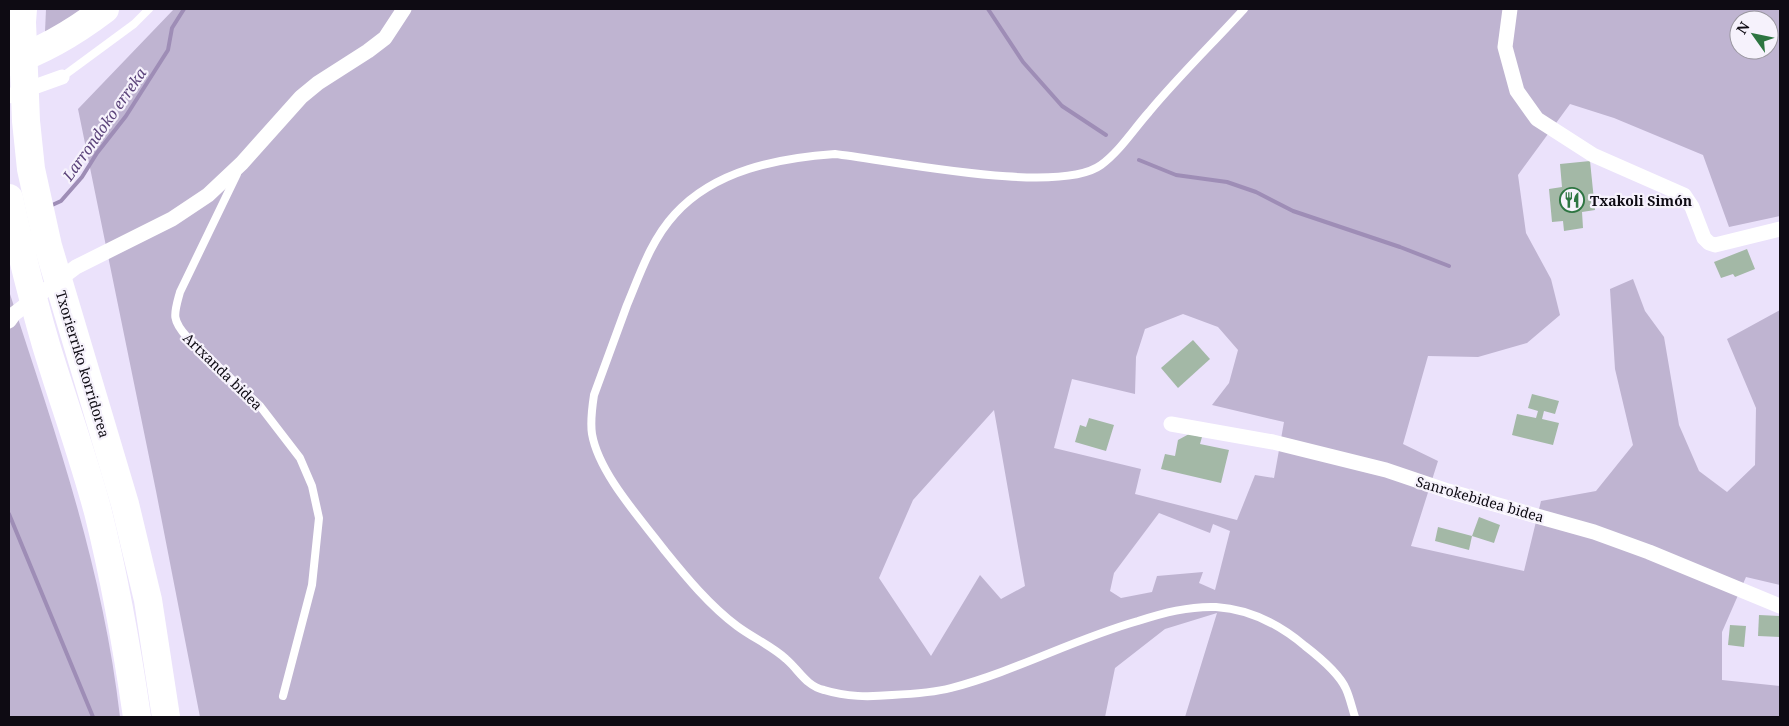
<svg xmlns="http://www.w3.org/2000/svg" width="1789" height="726" font-family="'Noto Serif',serif">
	<rect width="100%" height="100%" fill="#ebe2fb"/>
	<g fill="#bfb4d1" fill-rule="evenodd">
		<polygon points="46,9 88,9 71,20 45,32"/>
		<path d="M 174,9 L 1780,9 L 1780,216 L 1729,227 L 1703,155 L 1614,118 L 1570,104 L 1518,175 L 1526,233 L 1551,279 L 1560,315 L 1527,343 L 1478,357 L 1428,356 L 1403,444 L 1438,461 L 1411,546 L 1524,571 L 1541,501 L 1596,491 L 1633,445 L 1615,369 L 1610,289 L 1633,279 L 1645,311 L 1664,337 L 1679,425 L 1699,471 L 1727,492 L 1755,465 L 1756,408 L 1727,339 L 1780,310 L 1780,585 L 1746,577 L 1722,632 L 1722,680 L 1780,686 L 1780,717 L 1185,717 L 1217,613 L 1165,629 L 1115,668 L 1105,717 L 200,717 L 156,491 L 78,109 ZM 1739,20 L 1769,20 L 1769,50 L 1739,50 ZM 1183,314 L 1218,327 L 1238,350 L 1229,383 L 1212,405 L 1284,422 L 1274,478 L 1255,475 L 1237,520 L 1135,494 L 1141,469 L 1054,448 L 1072,379 L 1135,394 L 1136,357 L 1145,329 ZM 994,410 L 1025,586 L 1001,599 L 980,575 L 931,656 L 879,578 L 913,500 ZM 1159,513 L 1210,533 L 1213,524 L 1230,531 L 1215,590 L 1199,583 L 1203,572 L 1157,576 L 1152,592 L 1121,598 L 1110,591 L 1114,573 Z"/>
		<path d="M 9,291 C 55,432 103,568 120,717 L 9,717 Z"/>
	</g>
	<g fill="none" stroke-linecap="round" stroke-linejoin="round">
		<g stroke="#9e8db6" stroke-width="4">
			<polyline points="988,9 1023,62 1062,106 1106,135"/>
			<polyline points="1139,160 1176,175 1227,182 1256,192 1293,211 1400,247 1449,266"/>
			<polyline points="50,206 61,201 82,177 97,153 126,116 168,50 172,28 184,9"/>
			<polyline points="9,514 93,717"/>
		</g>
	</g>
	<g fill="#a3b8a6">
		<polygon points="1590,161 1595,210 1582,212 1583,228 1564,231 1563,221 1552,222 1549,189 1562,187 1560,164"/>
		<polygon points="1747,249 1755,269 1735,277 1733,274 1721,278 1714,262"/>
		<polygon points="1193,340 1210,359 1178,388 1161,368"/>
		<polygon points="1532,394 1559,401 1555,414 1544,411 1542,419 1559,423 1553,445 1512,435 1517,414 1536,418 1538,411 1528,408"/>
		<polygon points="1089,418 1114,425 1106,451 1075,442 1080,425 1086,427"/>
		<polygon points="1189,434 1202,437 1200,444 1229,450 1221,483 1161,469 1165,454 1175,456 1178,440"/>
		<polygon points="1479,517 1500,525 1494,543 1472,536"/>
		<polygon points="1438,527 1472,536 1469,550 1435,541"/>
		<polygon points="1759,615 1780,616 1780,637 1758,636"/>
		<polygon points="1730,625 1746,626 1744,647 1728,645"/>
	</g>
	<g fill="none" stroke-linecap="round" stroke-linejoin="round">
		<g stroke="#fff" stroke-width="8">
			<path d="M 1244,9 C 1213,43 1179,76 1149,112 C 1133,130 1120,151 1101,165 C 1059,196 890,160 835,154 C 778,158 715,170 675,214 C 651,240 640,274 627,305 C 616,335 605,365 594,395 C 592,408 590,421 592,434 C 599,474 641,519 665,551 C 686,577 710,606 737,626 C 753,638 772,646 786,659 C 799,670 806,686 824,690 C 847,697 868,697 892,695 C 912,694 932,693 951,688 C 1016,671 1074,639 1138,621 C 1163,613 1189,606 1216,607 C 1249,609 1280,625 1305,646 C 1318,656 1339,673 1346,689 C 1350,698 1352,708 1355,717"/>
			<polyline points="62,77 134,24 149,9"/>
			<path d="M 237,174 L 180,292 C 174,314 171,319 187,337 L 260,406 L 300,458 L 312,486 L 319,518 L 312,585 L 283,696"/>
		</g>
		<g stroke="#fff" stroke-width="15">
			<polyline points="1510,9 1505,47 1517,91 1537,119 1593,155 1684,195 1692,207 1704,238 1709,243 1715,245 1780,229"/>
			<polyline points="9,96 62,77"/>
			<polyline points="9,321 14,314 76,267 172,219 208,195 242,163 301,97 318,83 368,51 385,38 404,9"/>
			<polyline points="1171,424 1273,442 1386,470 1448,491 1594,532 1649,552 1780,606"/>
		</g>
		<g stroke="#fff" stroke-width="28">
			<polyline points="23,9 22,22 26,121 31,169 48,246 125,504 148,600 166,717"/>
			<path d="M 9,62 C 43,51 76,31 105,9"/>
			<path d="M 9,198 C 20,248 32,297 46,345 C 63,401 83,456 98,512 C 115,580 127,648 137,717"/>
		</g>
	</g>
	<defs>
		<symbol id="restaurant-ring" viewBox="-11 -11 22 22"><circle r="9.5" fill="#f6f2fc" stroke="#2d7541" stroke-width="1.5"/><path d="M-5-6h1v4h1v-4h1v4h1v-4h1v5L-1.5 .5V6h-2V.5L-5-1ZM5-6V6H3V1.5H1.5Q1.5-4 5-6Z" fill="#2d7541"/></symbol>
	</defs>
	<g fill-rule="evenodd">
		<use href="#restaurant-ring" x="1558" y="186" width="28" height="28"/>
	</g>
	<g text-anchor="middle" dominant-baseline="central" stroke-width="4.5" stroke-linejoin="round" paint-order="stroke">
		<g font-size="14" font-weight="bold" fill="#0e0b13" stroke="#f6f2fc" text-anchor="start">
			<text x="1590" y="200">Txakoli Simón</text>
		</g>
		<g font-size="14" fill="#0e0b13" stroke="#f6f2fc">
			<text transform="translate(83 364) rotate(73)">Txorierriko korridorea</text>
			<text transform="translate(223 371) rotate(44)">Artxanda bidea</text>
			<text transform="translate(1480 499) rotate(16)">Sanrokebidea bidea</text>
		</g>
		<g font-size="15" font-style="italic" fill="#5b437a" stroke="#f6f2fc">
			<text transform="translate(104 124) rotate(-55)">Larrondoko erreka</text>
		</g>
	</g>
	<rect width="1789" height="726" fill="none" stroke="#0e0b13" stroke-width="20"/>
	<g transform="translate(1754 35) rotate(303)"><circle r="24" fill="#f6f2fc" stroke="#99969f"/>
	<path d="M0-4L9 19L0 12L-9 19Z" fill="#2d7541"/>
	<text y="-8" font-size="14" font-weight="bold" text-anchor="middle" fill="#0e0b13">N</text>
	</g>
</svg>
